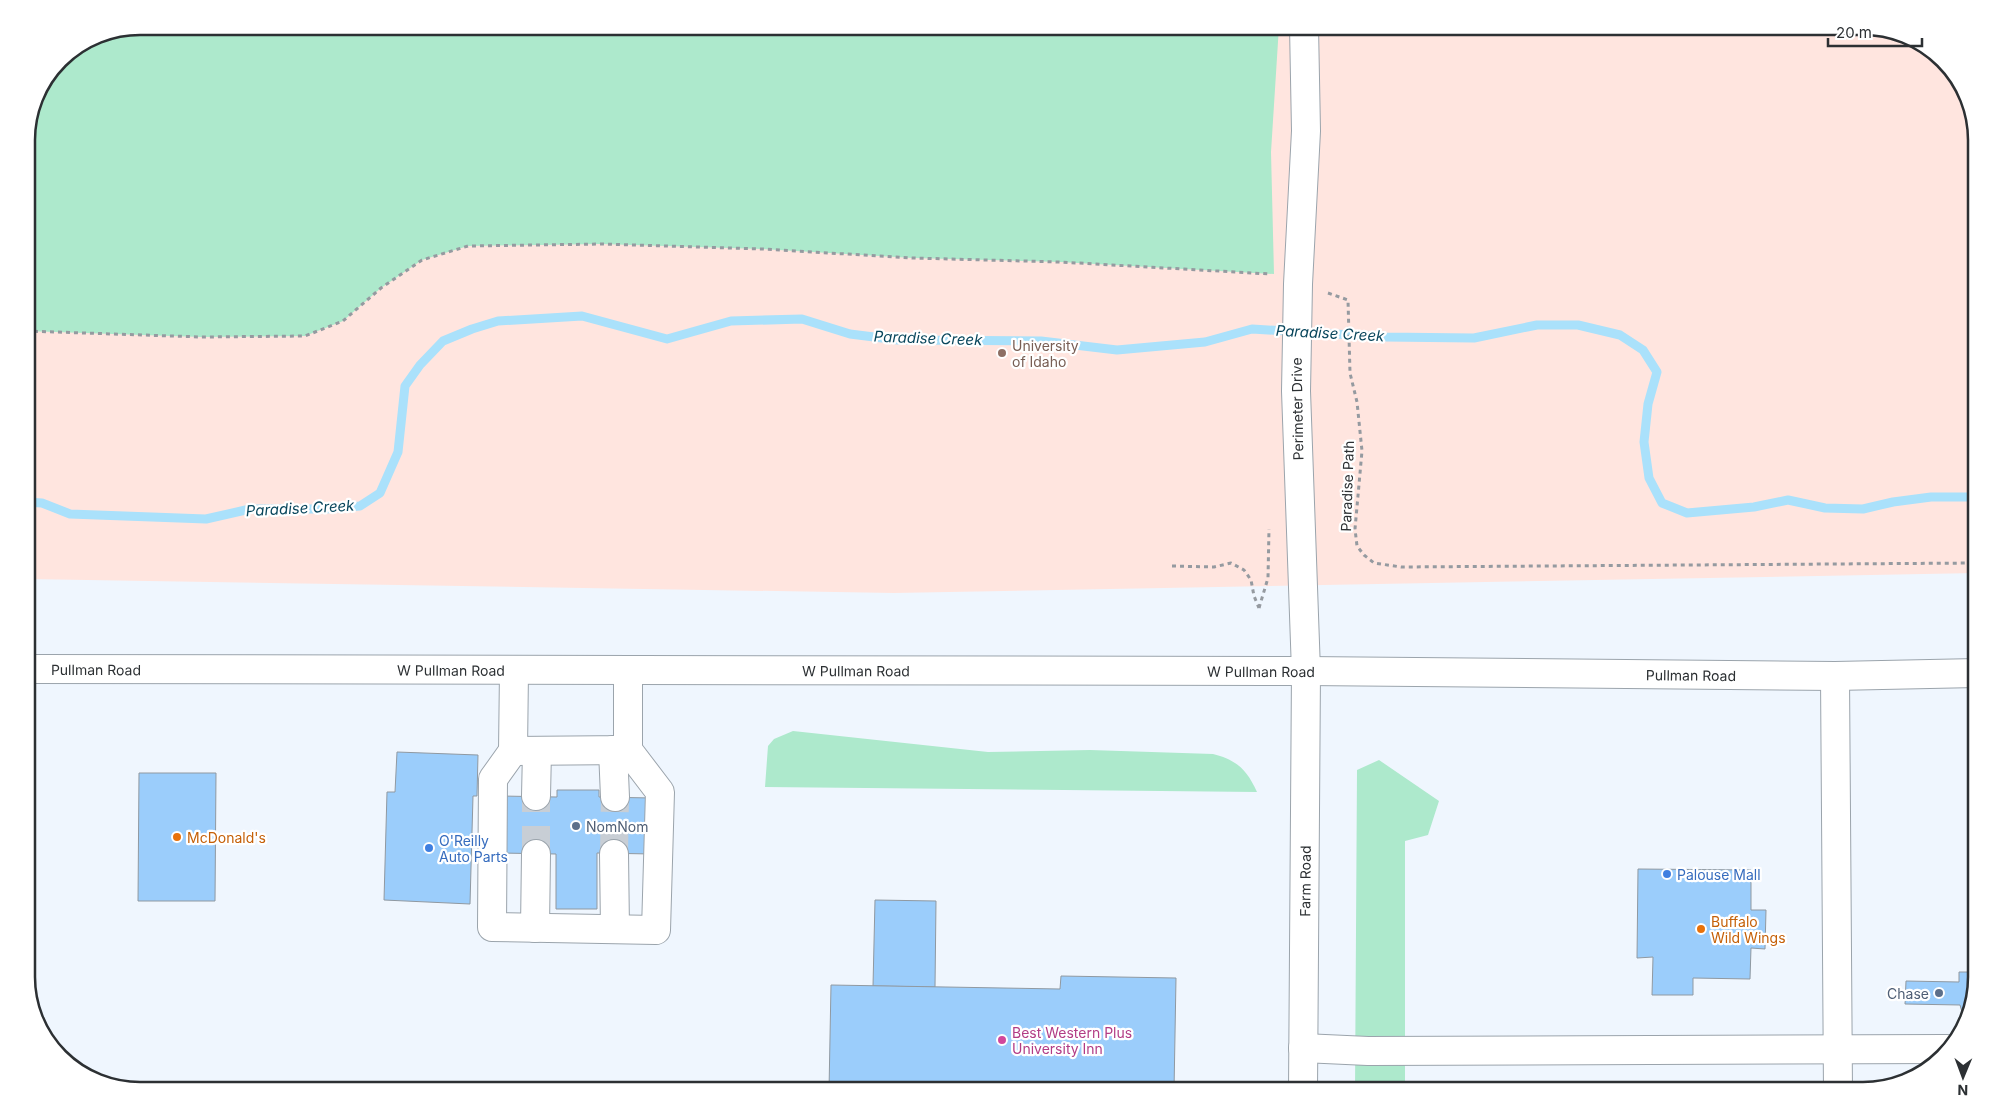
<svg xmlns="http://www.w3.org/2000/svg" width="2003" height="1117" font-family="Inter,sans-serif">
	<rect width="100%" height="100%" fill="#eff6fe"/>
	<polygon fill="#ffe5df" points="140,26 1863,26 1920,41 1958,77 1977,133 1977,573 894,593 26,579 26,133 35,96 60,59 97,35"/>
	<g fill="#ade9cc">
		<polygon points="140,26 1279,26 1271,152 1274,274 1060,262 913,258 762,249 601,244 468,246 422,260 381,288 343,321 305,336 201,337 26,331 26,133 35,96 60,59 97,35"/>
		<path d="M 793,731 L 988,752 L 1090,750 L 1213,754 C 1237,760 1247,770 1257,792 L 765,787 L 768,746 L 774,739 Z"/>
		<polygon points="1379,760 1439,801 1428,835 1405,841 1405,1091 1355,1091 1357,770"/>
	</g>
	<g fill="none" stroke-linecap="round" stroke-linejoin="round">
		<polyline stroke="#aae1fb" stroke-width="9" points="26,502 42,503 70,514 206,519 250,509 326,509 360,506 380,493 398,452 405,386 420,365 443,341 472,329 498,321 582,316 667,339 731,321 802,319 850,334 898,340 1041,341 1117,350 1205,342 1252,329 1384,337 1474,338 1537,325 1578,325 1620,335 1643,350 1657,372 1648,404 1644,442 1649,478 1662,503 1687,513 1754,507 1788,500 1825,508 1863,509 1893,502 1931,497 1977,497"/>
	</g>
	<g fill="#9bcdfb" stroke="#9099a1">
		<polygon points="397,752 478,755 477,796 473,796 470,904 384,900 387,792 395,792"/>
		<polygon points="139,773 216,773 215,901 138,901"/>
		<polygon points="557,790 599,790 599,797 652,798 652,854 597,853 597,909 556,909 556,854 499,853 500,796 557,797"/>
		<polygon points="26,843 30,843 28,909 26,909"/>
		<polygon points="1638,869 1751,870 1751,910 1766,910 1765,949 1751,948 1750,979 1693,978 1693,995 1652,995 1653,957 1637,958"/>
		<polygon points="875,900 936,901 935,987 873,986"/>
		<polygon points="1959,972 1977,972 1968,1012 1962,1012 1960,1005 1905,1004 1906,981 1959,982"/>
		<polygon points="1061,976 1176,978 1174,1091 829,1091 831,985 1060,989"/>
	</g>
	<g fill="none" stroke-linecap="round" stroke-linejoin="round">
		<g stroke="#c8ced5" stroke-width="28" stroke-dasharray="28 14" stroke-linecap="butt">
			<polyline points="536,854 536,796"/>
			<polyline points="614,854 615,797"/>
		</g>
		<defs>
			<g id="minor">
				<polyline points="514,671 513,751 628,750 628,671"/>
				<polyline points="1835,676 1838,1091"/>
				<polyline points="613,750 615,797"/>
				<polyline points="513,751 493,779 492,927 656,930 660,792 628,750"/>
				<polyline points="536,796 537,751"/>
				<polyline points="614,854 615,929"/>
				<polyline points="535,928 536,854"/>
				<polyline points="1303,1048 1368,1051 1947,1049"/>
				<path id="s1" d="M 1303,1091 L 1306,671 L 1296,391 L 1298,284 L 1306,131 L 1304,26"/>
			</g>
			<g id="major">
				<path id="s2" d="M 26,669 L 1306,671 L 1835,676 L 1977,673"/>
			</g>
		</defs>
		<use href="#minor" stroke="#9ba4ac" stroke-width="30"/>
		<use href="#major" stroke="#9ba4ac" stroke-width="30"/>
		<g stroke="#959aa0" stroke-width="3" stroke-dasharray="4 4" stroke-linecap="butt">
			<polyline points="1328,293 1348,300 1350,373 1357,402 1362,451 1355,529 1357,546 1364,555 1374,563 1401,567 1977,563"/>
			<polyline points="26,331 201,337 305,336 343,321 381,288 422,260 468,246 601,244 762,249 913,258 1060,262 1270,274"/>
			<polyline points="1172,566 1214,567 1231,563 1244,570 1251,580 1254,596 1259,608"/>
			<polyline points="1259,608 1268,578 1269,529"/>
		</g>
		<use href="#minor" stroke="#fff" stroke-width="28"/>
		<use href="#major" stroke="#fff" stroke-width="28"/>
	</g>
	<circle fill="#8d6e63" stroke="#fff" stroke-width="2" cx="1002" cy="353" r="5"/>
	<g fill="#5c6f8a" stroke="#fff" stroke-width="2">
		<circle cx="576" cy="826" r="5"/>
		<circle cx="1939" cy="993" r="5"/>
	</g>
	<g fill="#e8710a" stroke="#fff" stroke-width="2">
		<circle cx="177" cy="837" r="5"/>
		<circle cx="1701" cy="929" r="5"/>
	</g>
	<g fill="#3f7fe0" stroke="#fff" stroke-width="2">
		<circle cx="429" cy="848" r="5"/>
		<circle cx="1667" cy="874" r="5"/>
	</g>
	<circle fill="#d1479c" stroke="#fff" stroke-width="2" cx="1002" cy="1040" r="5"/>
	<g text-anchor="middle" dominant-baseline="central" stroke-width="4.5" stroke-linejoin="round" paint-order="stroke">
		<g font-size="14" fill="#785e54" stroke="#fff" text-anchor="start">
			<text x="1012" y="345">University<tspan x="1012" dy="16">of Idaho</tspan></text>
		</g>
		<g font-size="14" fill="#2c3033" stroke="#fff">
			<text transform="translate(1297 409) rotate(-91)">Perimeter Drive</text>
			<text transform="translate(1347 486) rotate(-88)">Paradise Path</text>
			<text stroke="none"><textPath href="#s2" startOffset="70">Pullman Road</textPath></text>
			<text stroke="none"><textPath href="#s2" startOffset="425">W Pullman Road</textPath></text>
			<text stroke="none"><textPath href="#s2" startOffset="830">W Pullman Road</textPath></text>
			<text stroke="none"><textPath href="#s2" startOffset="1235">W Pullman Road</textPath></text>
			<text stroke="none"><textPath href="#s2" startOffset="1665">Pullman Road</textPath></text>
			<text stroke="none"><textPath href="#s1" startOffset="210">Farm Road</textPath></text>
		</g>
		<g font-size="14" fill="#4e5e75" stroke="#fff" text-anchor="start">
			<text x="586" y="826">NomNom</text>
			<text x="1929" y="993" text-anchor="end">Chase</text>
		</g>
		<g font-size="14" fill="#c56008" stroke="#fff" text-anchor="start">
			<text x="187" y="837">McDonald's</text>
			<text x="1711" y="921">Buffalo<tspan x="1711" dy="16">Wild Wings</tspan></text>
		</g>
		<g font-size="14" fill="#366cbe" stroke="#fff" text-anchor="start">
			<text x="439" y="840">O'Reilly<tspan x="439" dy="16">Auto Parts</tspan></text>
			<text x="1677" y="874">Palouse Mall</text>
		</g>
		<g font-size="14" fill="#b23c85" stroke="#fff" text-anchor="start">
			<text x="1012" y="1032">Best Western Plus<tspan x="1012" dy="16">University Inn</tspan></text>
		</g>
		<g font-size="15" font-style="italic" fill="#09465c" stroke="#fff">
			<text transform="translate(1330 333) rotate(3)">Paradise Creek</text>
			<text transform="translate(928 338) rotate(2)">Paradise Creek</text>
			<text transform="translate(300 508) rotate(-3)">Paradise Creek</text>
		</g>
	</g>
	<path d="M0 0H2003V1117H0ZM140 35H1863A105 105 0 0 1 1968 140V977A105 105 0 0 1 1863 1082H140A105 105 0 0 1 35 977V140A105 105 0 0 1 140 35Z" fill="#fff" fill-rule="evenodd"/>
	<path fill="none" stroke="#2c3033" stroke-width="2.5" d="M140 35H1863A105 105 0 0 1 1968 140V977A105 105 0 0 1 1863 1082H140A105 105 0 0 1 35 977V140A105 105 0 0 1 140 35Z"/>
	<g transform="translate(1963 1077) rotate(181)" stroke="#ffffff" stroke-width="4" paint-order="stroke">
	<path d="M0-4L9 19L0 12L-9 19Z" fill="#2c3033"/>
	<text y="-8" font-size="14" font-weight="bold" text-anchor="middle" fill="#2c3033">N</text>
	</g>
	<path d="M1828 38v8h94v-8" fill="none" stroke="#2c3033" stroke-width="2.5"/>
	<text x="1836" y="38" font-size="15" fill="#2c3033" stroke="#ffffff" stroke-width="4" paint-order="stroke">20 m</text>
</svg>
